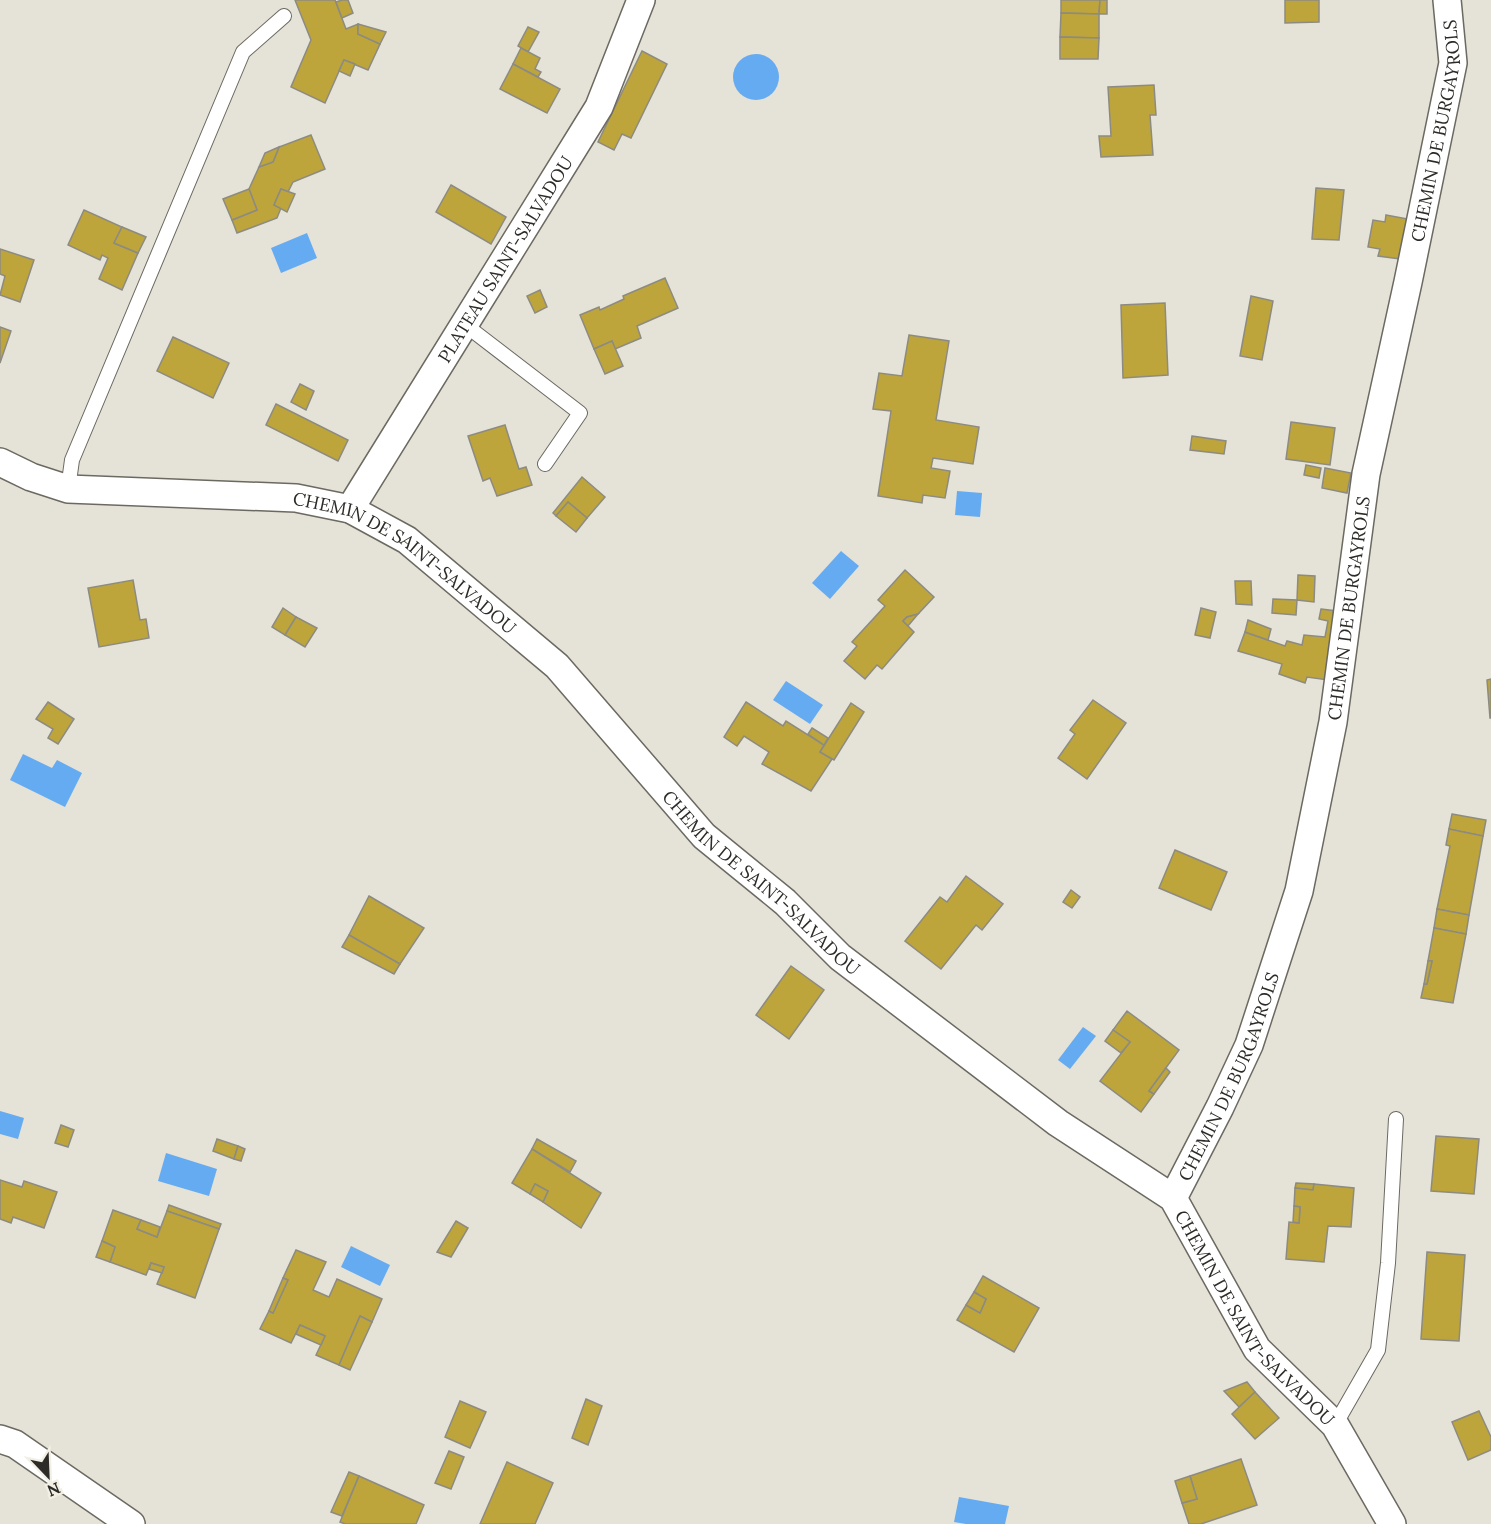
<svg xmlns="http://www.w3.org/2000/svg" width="1491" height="1524" font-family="Lora,serif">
	<rect width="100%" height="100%" fill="#e5e2d7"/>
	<g fill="#65abf2">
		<circle cx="756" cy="77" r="23"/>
		<polygon points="307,233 317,258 281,273 271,248"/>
		<polygon points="957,491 982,493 980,517 955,515"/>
		<polygon points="841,551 859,566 830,599 812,583"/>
		<polygon points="786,681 823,705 810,724 773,700"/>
		<polygon points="23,754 52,768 57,760 82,773 65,807 10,780"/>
		<polygon points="1083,1027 1096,1036 1070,1069 1058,1060"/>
		<polygon points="0,1111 24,1118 18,1139 0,1134"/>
		<polygon points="166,1153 217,1169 209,1196 158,1181"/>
		<polygon points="351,1246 390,1265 380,1286 341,1267"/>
		<polygon points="959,1497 1009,1506 1005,1524 966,1524 954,1522"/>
	</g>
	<g fill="#bda53b" stroke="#8d8b81" stroke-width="1.5">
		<polygon points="295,0 335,0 346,29 358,24 358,34 380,44 368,70 344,60 325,103 291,87 311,40"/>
		<polygon points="342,0 348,0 353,13 342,18 336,2"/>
		<polygon points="1061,0 1100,0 1099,14 1061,13"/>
		<polygon points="1100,0 1107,0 1107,14 1099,14"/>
		<polygon points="1285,0 1319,0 1319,22 1285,23"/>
		<polygon points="1061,13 1099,14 1099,38 1060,37"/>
		<polygon points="358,24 386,32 380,44 358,34"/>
		<polygon points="528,27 539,32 528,52 518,46"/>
		<polygon points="1060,37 1099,38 1098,59 1060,59"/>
		<polygon points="521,48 540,58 535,69 541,72 538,77 513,64"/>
		<polygon points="642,51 667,64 631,138 622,134 614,150 598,142"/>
		<polygon points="344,60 355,64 350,76 339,71"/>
		<polygon points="513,64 560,89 547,113 500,89"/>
		<polygon points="1154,85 1156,115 1150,115 1153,155 1101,157 1099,136 1111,136 1108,87"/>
		<polygon points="311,135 325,169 293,182 288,192 281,189 274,205 281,208 277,218 237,233 232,220 257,210 249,189 259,167 273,162 279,147"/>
		<polygon points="279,147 273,162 259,167 265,153"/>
		<polygon points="451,185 506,217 491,244 436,212"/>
		<polygon points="1316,188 1344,190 1339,240 1312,239"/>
		<polygon points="249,189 257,210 232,220 223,199"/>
		<polygon points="281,189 295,194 287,212 274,205"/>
		<polygon points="84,210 122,227 114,243 138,253 122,290 99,279 108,258 102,255 100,260 68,245"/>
		<polygon points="1386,215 1408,219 1400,259 1378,256 1380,249 1368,247 1373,220 1385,222"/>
		<polygon points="122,227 146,237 138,253 114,243"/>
		<polygon points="0,249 34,260 20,302 0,295 5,276 0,274"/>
		<polygon points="665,278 678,308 637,326 641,338 615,349 612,341 594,349 580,315 599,307 600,310 624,299 623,296"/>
		<polygon points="540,290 547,307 535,313 527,296"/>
		<polygon points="1251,296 1273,301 1262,360 1240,356"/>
		<polygon points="1165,303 1168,375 1123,378 1121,305"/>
		<polygon points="0,327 11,331 0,363"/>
		<polygon points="909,335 949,341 936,420 979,427 973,464 933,458 931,468 950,471 945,498 923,495 922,503 878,496 891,411 873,409 879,373 902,376"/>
		<polygon points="173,337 229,363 213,398 157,371"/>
		<polygon points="612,341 623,366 605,374 594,349"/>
		<polygon points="300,384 314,391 306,410 291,402"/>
		<polygon points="276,404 348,440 338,461 266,425"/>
		<polygon points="1291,422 1335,428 1330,465 1286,459"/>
		<polygon points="505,425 519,469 526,467 532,485 497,496 490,478 483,481 468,436"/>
		<polygon points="1192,436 1226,441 1224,454 1190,450"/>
		<polygon points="1306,465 1321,468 1319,478 1304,475"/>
		<polygon points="1325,468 1351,473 1347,493 1322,488"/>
		<polygon points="582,477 605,497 587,518 568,502 556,516 553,513"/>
		<polygon points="568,502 587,518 576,532 556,516"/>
		<polygon points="905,570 934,597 918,614 907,617 903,621 914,632 882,669 877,665 865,679 844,661 857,646 852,642 885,606 878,600"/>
		<polygon points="1298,575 1315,576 1314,602 1297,600"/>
		<polygon points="133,580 140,620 146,619 149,638 99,647 88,588"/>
		<polygon points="1235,581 1251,581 1252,605 1236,604"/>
		<polygon points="1273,599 1297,600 1296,615 1272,613"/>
		<polygon points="283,608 296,617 285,635 272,627"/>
		<polygon points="1201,608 1216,612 1210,638 1195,635"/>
		<polygon points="1321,609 1337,611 1328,680 1307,677 1305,683 1279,674 1282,664 1238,651 1245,632 1285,646 1287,641 1302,645 1304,635 1325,637 1328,621 1319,619"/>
		<polygon points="918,614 908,626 903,621 907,617"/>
		<polygon points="296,617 317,628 305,647 285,635"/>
		<polygon points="1248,620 1271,629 1268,640 1245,632"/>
		<polygon points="1491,679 1491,718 1490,718 1487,680"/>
		<polygon points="1093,700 1126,723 1087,779 1058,758 1075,734 1070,730"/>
		<polygon points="48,702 74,719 58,744 48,738 53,729 36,719"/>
		<polygon points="746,702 783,726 786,721 824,745 820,752 832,759 811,791 762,764 769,752 744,736 737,746 724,737"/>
		<polygon points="851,703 864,712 834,760 820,752"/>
		<polygon points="812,728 828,738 824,745 808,734"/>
		<polygon points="1452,814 1486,820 1483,836 1449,829"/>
		<polygon points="1449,829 1483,836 1469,915 1437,909 1450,846 1446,845"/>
		<polygon points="1175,850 1227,872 1211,910 1159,888"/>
		<polygon points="966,876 1003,904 982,930 976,925 941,969 905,941 940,897 947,902"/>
		<polygon points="1071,890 1080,897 1072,908 1063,902"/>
		<polygon points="369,896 424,928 400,964 349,935"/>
		<polygon points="1437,909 1469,915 1466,934 1434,928"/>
		<polygon points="1434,928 1466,934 1453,1003 1421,998 1424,984 1427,984 1432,961 1428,961"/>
		<polygon points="349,935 400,964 394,974 342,947"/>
		<polygon points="1428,961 1432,961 1427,984 1424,984"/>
		<polygon points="791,966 824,990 789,1039 756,1015"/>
		<polygon points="1127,1011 1179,1050 1149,1091 1154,1094 1141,1112 1100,1081 1130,1042 1113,1030"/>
		<polygon points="1113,1030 1130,1042 1121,1053 1105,1041"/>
		<polygon points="1166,1068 1170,1072 1154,1094 1149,1091"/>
		<polygon points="61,1125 74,1130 68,1147 55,1143"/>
		<polygon points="1436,1136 1479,1139 1474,1194 1431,1191"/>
		<polygon points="217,1139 238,1146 234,1159 213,1151"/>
		<polygon points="537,1139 576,1161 570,1172 532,1149"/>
		<polygon points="238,1146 245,1149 241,1161 234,1159"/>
		<polygon points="532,1149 601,1193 581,1228 543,1202 548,1191 535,1184 530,1194 512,1183"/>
		<polygon points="0,1180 22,1187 24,1181 57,1192 44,1228 13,1217 11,1223 0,1219"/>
		<polygon points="1296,1183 1314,1184 1313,1190 1295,1188"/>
		<polygon points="535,1184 548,1191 543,1202 530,1194"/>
		<polygon points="1314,1184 1354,1188 1351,1227 1328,1226 1324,1262 1286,1259 1289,1222 1299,1223 1300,1207 1294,1206 1295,1188 1313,1190"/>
		<polygon points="169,1205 221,1224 219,1229 167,1211"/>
		<polygon points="1294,1206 1300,1207 1299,1223 1293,1222"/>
		<polygon points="113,1210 141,1220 137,1229 157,1237 167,1211 219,1229 195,1298 157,1284 164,1267 151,1263 146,1275 110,1262 115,1247 102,1241"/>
		<polygon points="141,1220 160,1227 157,1237 137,1229"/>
		<polygon points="456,1221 468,1228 451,1257 437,1252"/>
		<polygon points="102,1241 115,1247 110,1262 96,1257"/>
		<polygon points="296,1250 326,1262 313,1290 329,1297 337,1279 382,1299 372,1322 360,1316 339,1365 316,1355 325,1336 300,1325 291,1343 260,1329 269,1311 273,1313 288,1280 283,1278"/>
		<polygon points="1427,1252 1465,1255 1459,1341 1421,1339"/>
		<polygon points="151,1263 164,1267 162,1273 149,1269"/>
		<polygon points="983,1276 1039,1308 1014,1352 957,1320 966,1305 980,1313 986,1299 974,1292"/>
		<polygon points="283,1278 288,1280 273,1313 269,1311"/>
		<polygon points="974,1292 986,1299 980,1313 966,1305"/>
		<polygon points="360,1316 372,1322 350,1370 339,1365"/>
		<polygon points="300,1325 325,1336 321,1345 296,1334"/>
		<polygon points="1247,1382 1255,1392 1239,1407 1224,1391"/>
		<polygon points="1255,1392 1279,1418 1255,1439 1232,1414"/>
		<polygon points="586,1399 602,1406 588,1445 572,1438"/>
		<polygon points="460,1401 486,1412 470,1448 445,1437"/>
		<polygon points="1479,1411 1491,1437 1491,1450 1468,1460 1452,1422"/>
		<polygon points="449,1451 464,1457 451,1489 435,1483"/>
		<polygon points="1241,1459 1257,1505 1201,1524 1189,1524 1182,1503 1197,1499 1190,1476"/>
		<polygon points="507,1462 553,1483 535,1524 480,1524"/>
		<polygon points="349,1472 359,1476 342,1516 331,1512"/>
		<polygon points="359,1476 424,1505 416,1524 345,1524 340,1522"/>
		<polygon points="1190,1476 1197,1499 1182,1503 1175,1481"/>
	</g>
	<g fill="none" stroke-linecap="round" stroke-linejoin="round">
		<defs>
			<g id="service">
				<polyline points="464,324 580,413 545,464"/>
				<polyline points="68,489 72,460 243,52 284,16"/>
				<polyline points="1335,1425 1378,1350 1388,1263 1396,1119"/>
			</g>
			<g id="minor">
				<path id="s1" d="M 0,462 L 31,477 L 68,489 L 296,498 L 350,509 L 407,540 L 557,666 L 704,836 L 785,902 L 840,957 L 1058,1123 L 1173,1198 L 1257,1349 L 1335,1425 L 1392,1524"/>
				<path id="s2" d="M 350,509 L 599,107 L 641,0"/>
				<path id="s3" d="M 1173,1198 L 1220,1107 L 1249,1045 L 1299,891 L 1333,722 L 1366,474 L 1408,282 L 1453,63 L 1447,0"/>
				<polyline points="0,1439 15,1444 131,1524"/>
			</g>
		</defs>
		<use href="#service" stroke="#6b6960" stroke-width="16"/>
		<use href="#minor" stroke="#6b6960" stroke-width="30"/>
		<use href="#service" stroke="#fff" stroke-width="14"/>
		<use href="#minor" stroke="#fff" stroke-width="27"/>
	</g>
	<g text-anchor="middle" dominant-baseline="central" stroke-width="5" stroke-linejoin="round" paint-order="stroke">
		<g font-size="18" fill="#2c2b27" stroke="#f2efe5">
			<text stroke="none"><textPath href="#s3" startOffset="1106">CHEMIN DE BURGAYROLS</textPath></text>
			<text stroke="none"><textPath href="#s2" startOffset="294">PLATEAU SAINT-SALVADOU</textPath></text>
			<text stroke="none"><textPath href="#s1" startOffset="430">CHEMIN DE SAINT-SALVADOU</textPath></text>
			<text stroke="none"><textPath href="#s3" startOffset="620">CHEMIN DE BURGAYROLS</textPath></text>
			<text stroke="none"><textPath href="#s1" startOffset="916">CHEMIN DE SAINT-SALVADOU</textPath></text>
			<text stroke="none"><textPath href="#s3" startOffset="134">CHEMIN DE BURGAYROLS</textPath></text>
			<text stroke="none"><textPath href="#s1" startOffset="1582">CHEMIN DE SAINT-SALVADOU</textPath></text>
		</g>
	</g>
	<g transform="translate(48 1476) rotate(157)" stroke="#f2efe5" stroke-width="4.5" paint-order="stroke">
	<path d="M0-4.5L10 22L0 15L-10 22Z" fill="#2c2b27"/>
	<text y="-9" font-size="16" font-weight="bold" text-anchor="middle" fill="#2c2b27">N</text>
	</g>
</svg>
